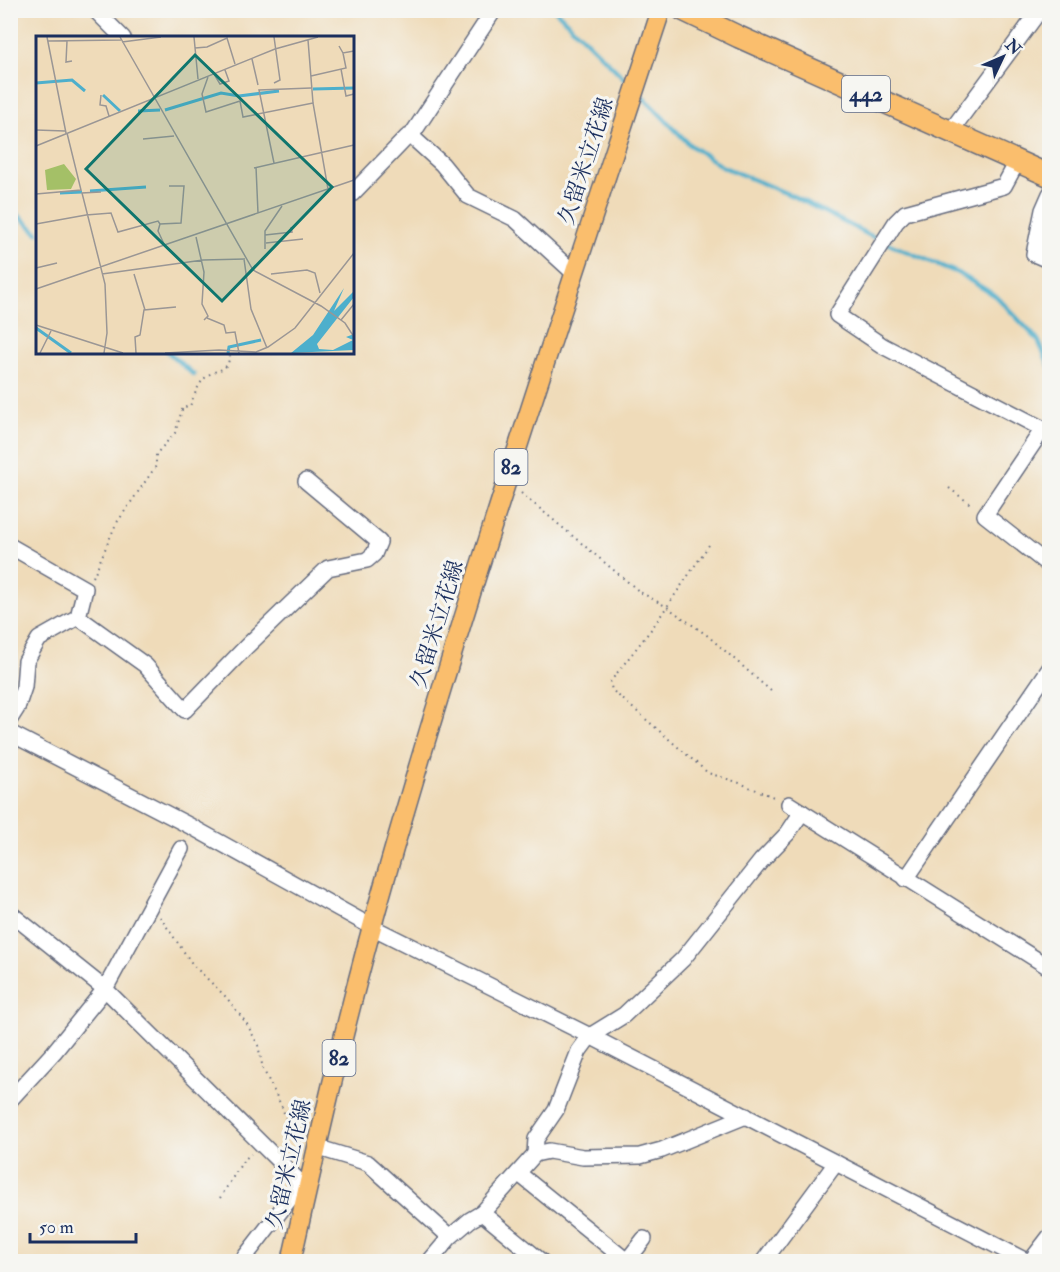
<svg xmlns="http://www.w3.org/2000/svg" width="1060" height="1272" font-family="'IM FELL Double Pica','Noto Serif JP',serif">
	<rect width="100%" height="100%" fill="#f6f6f2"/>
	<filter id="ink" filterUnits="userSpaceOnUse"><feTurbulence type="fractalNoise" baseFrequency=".0167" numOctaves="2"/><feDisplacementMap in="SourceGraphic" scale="12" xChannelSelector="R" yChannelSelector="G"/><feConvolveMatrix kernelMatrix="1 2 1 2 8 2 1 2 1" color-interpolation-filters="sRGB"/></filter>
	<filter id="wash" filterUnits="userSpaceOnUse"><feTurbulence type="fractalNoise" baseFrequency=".008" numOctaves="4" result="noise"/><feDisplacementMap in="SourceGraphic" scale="24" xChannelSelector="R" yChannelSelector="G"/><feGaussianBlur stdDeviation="1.35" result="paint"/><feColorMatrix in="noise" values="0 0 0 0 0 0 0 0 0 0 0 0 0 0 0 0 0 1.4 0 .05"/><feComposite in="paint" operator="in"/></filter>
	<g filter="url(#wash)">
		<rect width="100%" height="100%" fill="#efdbb9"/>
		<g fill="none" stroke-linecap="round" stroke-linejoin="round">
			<g stroke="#4dafcc" stroke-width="4.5">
				<polyline points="555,10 632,86"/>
				<polyline points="638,92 690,145 721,166 795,197 875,238 958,273 996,296 1038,340 1050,367"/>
				<polyline points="10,208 38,233"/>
				<polyline points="168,352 194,375"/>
			</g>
		</g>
	</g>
	<g filter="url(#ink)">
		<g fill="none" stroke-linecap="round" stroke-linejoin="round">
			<defs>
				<g id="minor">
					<polyline points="95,10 123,38"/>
					<polyline points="950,132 1040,10"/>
					<polyline points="411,136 442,164 468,196 515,219 574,273"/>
					<polyline points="1017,162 1004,186 905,213 896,222 837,315 883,346 1043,429 985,515 1050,566"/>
					<polyline points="352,194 407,137 411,136 494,10"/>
					<polyline points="1050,194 1043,210 1034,254 1050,261"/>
					<polyline points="10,546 85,589 78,617"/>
					<polyline points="10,719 17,708 24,687 26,661 39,639 78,617 145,665 185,710 246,647 328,568 367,560 374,554 379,542 306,481"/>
					<polyline points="10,733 192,827 372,927 590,1036 1028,1262"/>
					<polyline points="789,804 1050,968"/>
					<polyline points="906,879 1050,668"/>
					<polyline points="10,913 105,989 307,1189"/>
					<polyline points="10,1100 54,1052 105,989 181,849"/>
					<polyline points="316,1147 368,1163 450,1237"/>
					<polyline points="535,1154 536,1139 556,1110 579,1051 590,1036 624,1015 683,959 761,861 788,833 802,812"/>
					<polyline points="518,1173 628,1262"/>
					<polyline points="482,1213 542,1262"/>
					<polyline points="627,1261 644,1239"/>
					<polyline points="241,1262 302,1183"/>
					<polyline points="429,1262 450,1237 470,1220 482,1213 535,1154 549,1151 583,1157 640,1156 662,1150 746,1116"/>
					<polyline points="763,1262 836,1163"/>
					<polyline points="1030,1262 1050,1236"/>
				</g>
				<path id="major" d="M 291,1262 C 320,1132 350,1001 387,873 C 470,583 567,297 661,10"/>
				<polyline id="highway" points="683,10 739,37 1050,176"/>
			</defs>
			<use href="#minor" stroke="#656b7e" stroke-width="18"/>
			<use href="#major" stroke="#656b7e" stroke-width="21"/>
			<use href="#highway" stroke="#656b7e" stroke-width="24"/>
			<g stroke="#656b7e" stroke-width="2" stroke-dasharray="1.5 4.5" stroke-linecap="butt">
				<polyline points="949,488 973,506"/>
				<polyline points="521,493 640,592 667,607 708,636 772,692"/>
				<polyline points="709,545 653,627 610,682 612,690 708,773 737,782 776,798"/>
				<path d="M 93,577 L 116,524 L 156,466 L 156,454 L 175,433 L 183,407 L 190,406 C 194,397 197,386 204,379 C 215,366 229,376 230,352"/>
				<polyline points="160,917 193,965 226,997 247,1024 258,1045 263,1069 282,1107 292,1137 301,1141"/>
				<polyline points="220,1198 243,1161 251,1154"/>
			</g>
			<use href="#minor" stroke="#fff" stroke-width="15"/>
			<use href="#major" stroke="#fabe6d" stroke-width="18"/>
			<use href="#highway" stroke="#fabe6d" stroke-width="21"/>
		</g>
	</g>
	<g text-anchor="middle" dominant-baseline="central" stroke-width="6" stroke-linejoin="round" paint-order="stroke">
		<g fill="#f6f6f2" stroke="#5d6b8a" stroke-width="1.5">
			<rect x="842" y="76" width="48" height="36" rx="4.5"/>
			<rect x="494.5" y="449" width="33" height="36" rx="4.5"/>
			<rect x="322.5" y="1040" width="33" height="36" rx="4.5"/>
		</g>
		<g font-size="21" font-weight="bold" fill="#1b2f5e">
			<text x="866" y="94">442</text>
			<text x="511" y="467">82</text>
			<text x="339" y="1058">82</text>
		</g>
		<g font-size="22" fill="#1b2f5e" stroke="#f6f6f2">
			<text transform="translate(586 161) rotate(-72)">久留米立花線</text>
			<text transform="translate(437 624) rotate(-73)">久留米立花線</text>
			<text transform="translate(289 1164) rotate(-77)">久留米立花線</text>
		</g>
	</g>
	<g transform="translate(36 36)">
		<rect width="318" height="318" fill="#efdbb9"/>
		<path d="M 28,128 L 40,143 L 35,153 L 11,154 L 9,134 Z" fill="#a4c067"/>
		<path d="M 308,252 L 298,275 L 318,255 L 318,261 L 281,308 L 283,313 L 297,314 L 317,304 L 310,301 L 318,298 L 318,314 L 255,317 L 277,299 Z" fill="#4dafcc"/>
		<path fill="none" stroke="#4dafcc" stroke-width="3" d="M 0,47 L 36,44 L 49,55M 277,53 L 318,52M 67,59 L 84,75M 129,74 L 185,57 L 203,60 L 243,55M 102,75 L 124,74M 54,155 L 110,151M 24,157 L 46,156M 0,292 L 35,317M 192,317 L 193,311 L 225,304"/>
		<path fill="none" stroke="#9a9695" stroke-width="1.5" d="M 11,1 L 30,97M 84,1 L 217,234 L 285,270 L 309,287 L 318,301M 158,1 L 162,43M 238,1 L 244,44 L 238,47M 272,4 L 277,67 L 292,153M 12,5 L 85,4M 31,5 L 30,26 L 36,25M 86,6 L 125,1M 303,10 L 307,17 L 318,15M 159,12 L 171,11 L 191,2 L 199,28M 216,23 L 222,49M 305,33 L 310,60 L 318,58M 178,38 L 184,48 L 193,45 L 189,34M 275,40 L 310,32 L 307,17M 172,41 L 166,58 L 170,76 L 204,65 L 207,81 L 277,67M 65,59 L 64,69 L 70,70 L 73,80M 0,94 L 29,95M 107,103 L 138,100M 0,110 L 239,13 L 282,1M 238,127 L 223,54 L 275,52M 220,131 L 222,177M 218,132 L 318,109M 65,156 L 46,157 L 69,248 L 71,297 L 68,317M 0,158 L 45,154 L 31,97M 50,179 L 75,177 L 82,196 L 122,185 L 124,188M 0,188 L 50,179M 229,199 L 256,196 L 255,191M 160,201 L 168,236 L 166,268 L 172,280 L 168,284M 230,207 L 267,203M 128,208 L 122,195 L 124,188 L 145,187 L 148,150 L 133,150M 229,213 L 229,195 L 246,170M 208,223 L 215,273 L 231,312M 0,232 L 21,227M 66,238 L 167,224 L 209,223M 98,238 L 109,274M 235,238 L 271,234 L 279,237 L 284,257M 0,253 L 318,144M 171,282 L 188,289 L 190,297 L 199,296 L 203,317M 305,284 L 318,268M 0,289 L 87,317M 4,317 L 15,295M 100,317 L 99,301 L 104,299 L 108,274 L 140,271M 129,317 L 183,314 L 220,316 L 232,311 L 259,292 L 318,217"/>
		<path fill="#0f766e" fill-opacity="0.15" stroke="#0f766e" stroke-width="3" d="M 159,19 L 296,151 L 186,265 L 50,133 Z"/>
		<rect width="318" height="318" fill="none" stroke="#1b2f5e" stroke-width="3"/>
	</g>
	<rect width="1060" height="1272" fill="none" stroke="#f6f6f2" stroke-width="36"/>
	<g transform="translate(1003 57) rotate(46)" stroke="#f6f6f2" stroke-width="4.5" paint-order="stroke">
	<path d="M0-4.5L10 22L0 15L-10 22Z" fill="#1b2f5e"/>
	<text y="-9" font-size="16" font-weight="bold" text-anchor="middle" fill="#1b2f5e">N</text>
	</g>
	<path d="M30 1233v9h106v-9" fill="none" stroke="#1b2f5e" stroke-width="3"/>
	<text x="39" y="1233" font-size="18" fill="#1b2f5e" stroke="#f6f6f2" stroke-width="4.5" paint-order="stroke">50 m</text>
</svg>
